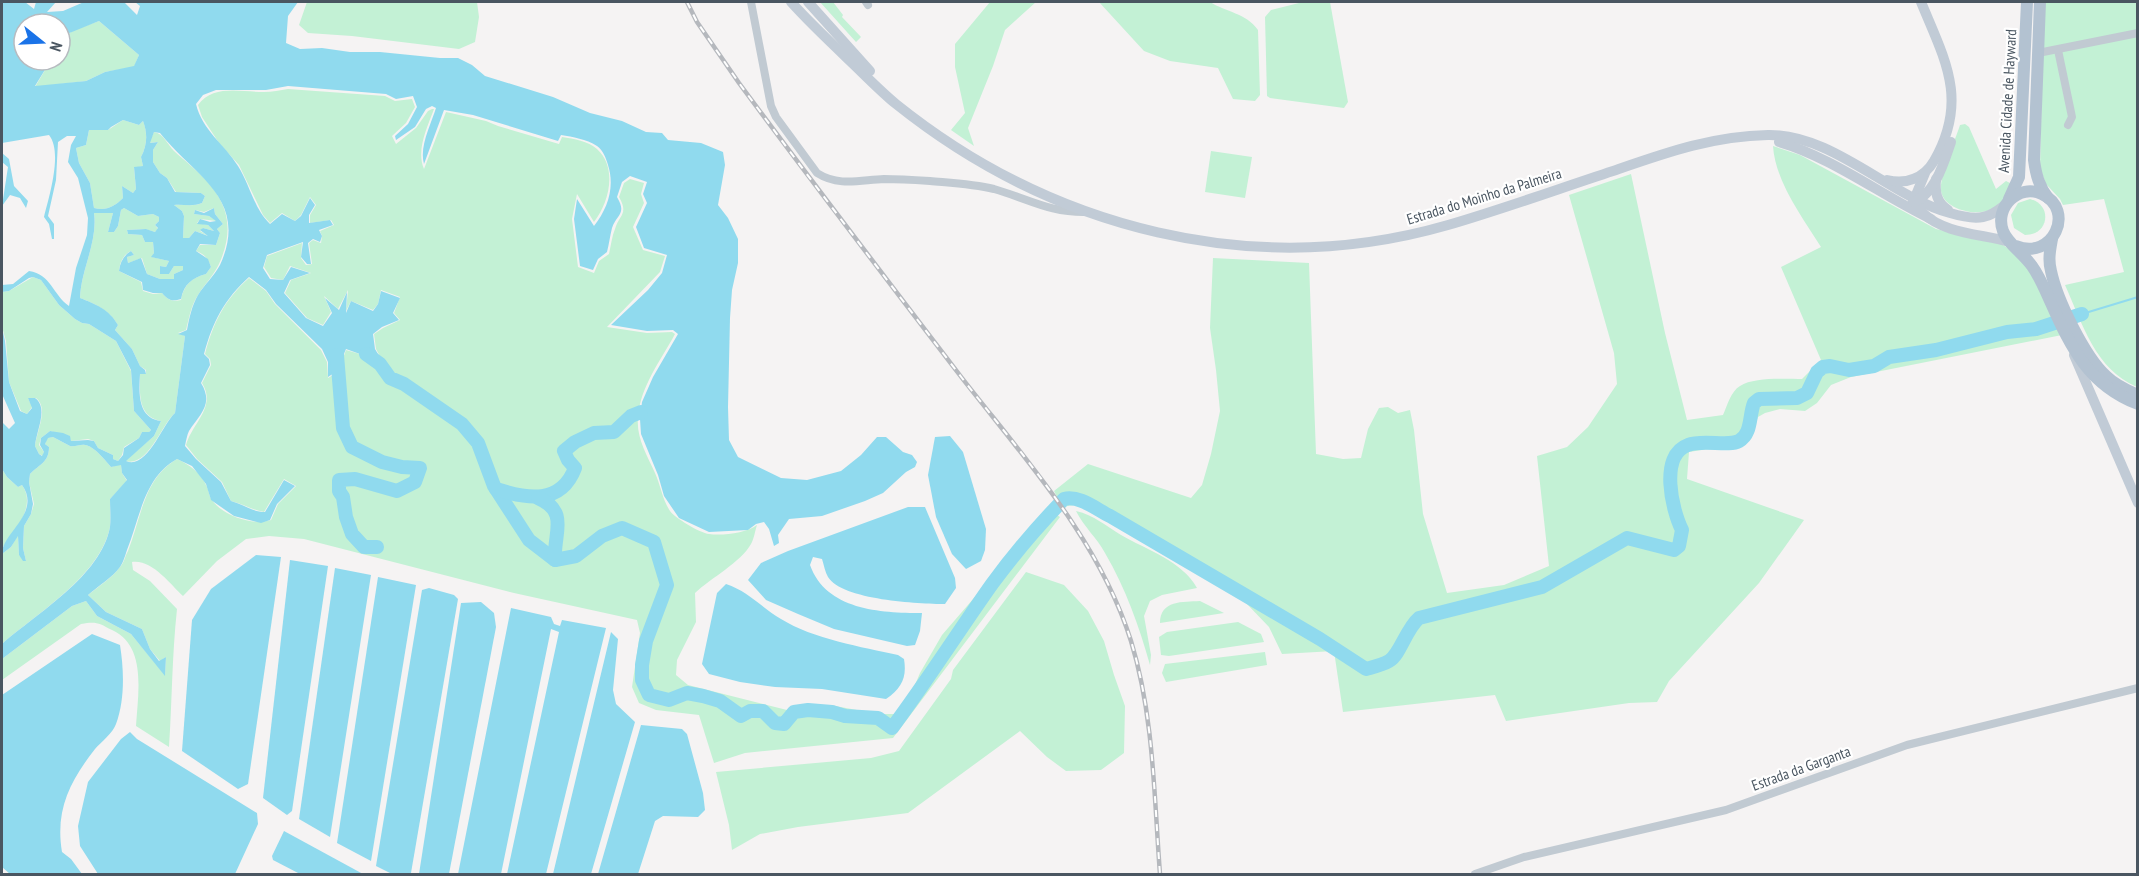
<svg xmlns="http://www.w3.org/2000/svg" width="2139" height="876" font-family="'PT Sans Narrow',sans-serif">
	<rect width="100%" height="100%" fill="#f5f3f3"/>
	<g fill="#c3f1d5">
		<polygon points="307,2 477,2 479,17 475,42 459,49 352,36 308,33 299,25"/>
		<polygon points="820,2 833,2 843,15 842,17 861,37 856,42"/>
		<polygon points="990,2 1036,2 1005,30 993,66 968,128 974,146 951,130 965,113 955,67 955,44"/>
		<path d="M 1099,2 L 1210,2 C 1226,12 1246,13 1258,30 L 1260,95 L 1255,101 L 1233,99 L 1218,68 L 1170,61 L 1144,51 Z"/>
		<polygon points="1303,2 1330,2 1348,102 1344,108 1270,98 1267,96 1265,17 1271,10"/>
		<path d="M 2044,2 L 2137,2 L 2137,387 C 2095,369 2083,325 2065,285 L 2124,272 L 2104,199 L 2063,205 L 2060,199 L 2046,184 L 2040,168 Z"/>
		<path d="M 99,21 L 139,55 L 134,67 L 105,72 L 86,81 L 35,87 L 51,60 L 60,60 C 60,29 74,31 99,21 Z"/>
		<path d="M 288,89 L 385,96 L 395,101 L 412,99 L 415,107 L 406,123 L 392,136 L 396,144 L 416,128 L 428,111 L 432,109 L 434,109 C 427,128 416,150 424,169 L 446,112 L 486,121 L 498,126 L 559,144 L 562,137 C 574,139 588,141 597,149 C 618,168 609,203 594,222 L 577,194 L 572,219 L 578,267 L 594,273 L 599,261 L 609,254 C 611,245 612,236 615,229 C 619,215 629,214 619,197 L 624,183 L 630,179 L 644,183 L 641,194 L 644,203 L 633,227 L 643,250 L 665,256 L 660,272 L 607,327 L 647,333 L 672,332 L 675,334 C 661,360 640,387 638,417 C 636,438 647,455 655,473 C 661,486 662,499 670,511 C 675,518 700,533 709,534 C 722,536 747,533 757,525 C 755,531 754,539 751,544 C 741,562 711,578 695,593 L 696,622 L 677,660 L 676,675 L 688,685 L 791,711 L 830,705 L 878,714 L 899,714 L 909,699 L 920,673 L 942,635 L 1050,510 L 1060,517 L 893,738 L 745,753 L 714,763 L 699,715 L 656,710 L 639,703 L 632,687 L 640,633 L 637,620 L 514,593 L 304,539 L 269,536 L 246,539 L 217,561 L 183,596 C 170,584 152,559 132,562 L 133,570 L 150,581 L 177,609 C 172,655 172,701 169,747 L 136,726 C 138,693 147,646 112,630 C 99,623 96,621 81,624 L 2,680 L 2,659 L 72,606 L 86,601 L 97,616 L 131,634 L 165,675 L 166,657 L 160,661 L 150,649 L 142,629 L 106,612 L 88,595 C 99,586 112,578 120,567 C 124,563 125,556 128,551 C 141,518 144,478 177,459 C 190,465 201,473 207,487 C 209,491 209,497 212,500 C 223,516 253,526 271,520 L 278,504 L 296,486 L 284,479 L 264,512 C 252,510 243,504 231,501 L 222,482 L 197,459 L 186,445 C 192,423 217,407 202,383 L 211,365 L 210,359 L 205,354 C 213,323 225,299 249,278 L 266,291 L 275,304 L 321,350 L 327,362 L 328,378 L 338,372 L 346,350 L 360,354 L 374,367 L 384,364 L 376,349 L 374,334 L 383,328 L 400,320 L 394,313 L 400,297 L 381,290 L 378,304 L 373,310 L 351,301 L 346,311 L 348,290 L 338,309 L 324,296 L 331,312 L 323,325 L 307,318 L 285,293 L 291,280 L 311,273 L 290,266 L 283,280 L 271,278 L 264,267 L 267,256 L 302,243 L 301,258 L 306,265 L 312,264 L 309,243 L 313,240 L 321,243 L 322,236 L 320,231 L 334,225 L 331,220 L 310,223 L 310,215 L 316,205 L 310,197 L 301,215 L 295,221 L 282,213 L 270,223 L 263,215 L 239,165 L 219,143 L 202,117 L 198,105 C 213,84 241,92 264,92 C 272,92 280,90 288,89 Z"/>
		<path d="M 123,120 L 139,125 L 143,121 C 148,134 147,146 141,157 L 143,166 L 134,168 L 136,189 L 133,193 L 122,186 L 123,198 C 114,207 106,211 94,208 L 90,183 L 79,163 L 76,148 L 86,145 L 89,130 L 108,130 Z"/>
		<path d="M 1965,124 L 1969,127 L 1996,189 L 2006,181 L 2012,184 C 2008,194 2002,204 1992,209 C 1977,217 1944,210 1941,191 C 1939,177 1955,141 1960,125 Z"/>
		<path d="M 154,132 C 164,134 167,144 174,151 C 179,156 186,161 191,166 C 224,194 238,222 219,264 C 214,275 204,285 198,295 C 191,305 189,319 186,330 L 178,333 L 185,336 L 175,413 C 161,425 148,468 125,461 L 154,436 L 161,421 C 137,416 140,393 140,374 L 146,374 L 146,370 L 140,366 L 132,349 L 115,330 L 118,325 C 109,310 96,304 80,298 C 81,269 98,242 94,213 L 113,213 L 108,232 L 114,232 L 118,226 L 121,210 L 124,208 L 138,216 L 153,214 L 159,217 L 159,221 L 155,225 L 158,229 L 155,232 L 145,229 L 127,230 L 128,234 L 142,235 L 145,242 L 153,242 L 154,253 L 152,257 L 169,261 L 166,267 L 160,266 L 160,274 L 169,274 L 174,266 L 183,266 L 183,270 L 174,274 L 175,279 L 160,279 L 147,274 L 142,258 L 128,263 L 127,257 L 134,255 L 131,251 C 123,255 120,262 119,271 L 141,282 L 143,291 L 153,294 L 162,293 C 168,300 172,302 181,300 C 184,284 192,278 206,274 L 211,267 C 208,258 204,254 196,251 L 200,245 L 216,245 L 220,233 L 217,229 L 223,224 L 215,214 L 214,208 L 204,212 L 195,210 L 194,214 L 209,216 L 217,221 L 200,219 L 197,223 L 208,225 L 214,231 L 203,228 L 200,231 L 209,236 L 195,231 L 189,238 L 183,238 L 184,216 L 182,211 L 174,205 C 183,204 194,207 202,203 L 205,196 L 201,193 L 176,192 L 167,178 L 160,173 L 153,162 L 153,150 L 158,142 L 149,143 Z"/>
		<path d="M 1773,146 L 1800,155 L 1936,229 L 2001,244 C 2032,260 2047,305 2062,335 L 1851,377 L 1831,385 L 1817,403 L 1805,411 L 1780,409 L 1765,413 L 1758,417 L 1751,437 L 1740,446 L 1727,450 L 1708,449 L 1689,452 L 1687,479 L 1804,520 L 1759,583 L 1669,681 L 1657,702 L 1629,703 L 1506,721 L 1495,695 L 1343,712 L 1334,651 L 1282,654 L 1269,627 L 1246,603 L 1086,503 L 1062,507 L 1054,491 L 1088,464 L 1191,498 L 1202,485 L 1211,454 L 1220,411 L 1216,370 L 1210,328 L 1213,258 L 1309,263 L 1316,454 L 1343,459 L 1361,458 L 1368,429 L 1379,408 L 1388,407 L 1398,413 L 1410,410 L 1414,430 L 1423,514 L 1447,593 L 1504,585 L 1549,566 L 1537,456 L 1567,447 L 1588,427 L 1617,384 L 1614,353 L 1569,195 L 1631,174 L 1665,333 L 1687,420 L 1723,415 C 1727,406 1731,391 1740,386 C 1754,377 1785,379 1802,379 L 1821,360 L 1781,267 L 1821,247 C 1803,218 1775,181 1773,146 Z"/>
		<polygon points="1211,151 1252,157 1245,198 1205,192"/>
		<path d="M 2030,199 C 2053,205 2049,235 2025,235 L 2014,228 L 2011,215 L 2018,203 Z"/>
		<path d="M 33,277 L 41,280 L 59,305 L 75,319 L 82,323 L 89,324 L 116,341 L 131,371 L 134,411 L 151,430 L 149,432 L 142,432 L 139,438 L 124,447 L 122,455 L 118,461 L 113,459 L 113,455 L 98,448 L 94,441 L 88,439 L 71,441 L 69,436 L 50,431 L 41,438 L 39,445 L 44,452 L 43,456 L 39,454 L 35,446 C 37,431 49,408 36,398 L 28,398 L 32,407 L 27,414 L 21,411 L 9,382 L 6,341 L 2,327 L 2,292 L 9,291 Z"/>
		<path d="M 53,437 L 70,446 C 75,447 81,444 85,445 C 94,446 105,460 111,467 L 121,464 L 122,473 L 127,481 L 110,499 C 110,508 111,518 110,527 C 100,576 37,613 2,644 L 2,554 L 11,547 L 18,535 L 19,555 L 26,561 L 23,548 L 24,526 L 31,514 L 34,504 L 29,482 L 30,474 C 40,464 49,462 49,447 L 45,444 L 47,438 Z"/>
		<path d="M 2,469 L 7,477 L 18,487 L 22,485 C 37,506 15,531 2,548 Z"/>
		<path d="M 1076,511 C 1094,515 1106,526 1121,535 C 1147,550 1182,561 1197,588 L 1162,595 L 1150,601 L 1144,616 L 1151,655 L 1150,665 C 1139,626 1126,589 1105,553 C 1097,538 1084,527 1076,511 Z"/>
		<polygon points="1026,572 1064,585 1088,611 1104,641 1114,675 1125,706 1124,753 1101,770 1066,771 1047,757 1020,731 908,813 798,827 760,834 732,850 729,825 716,772 871,758 899,751 951,679 953,670"/>
		<path d="M 1200,601 L 1224,613 L 1160,623 C 1160,600 1183,602 1200,601 Z"/>
		<polygon points="1238,622 1261,634 1264,642 1169,656 1161,655 1159,637 1167,632"/>
		<polygon points="1265,652 1267,665 1166,682 1162,673 1165,664"/>
	</g>
	<g fill="#90daee" fill-rule="evenodd">
		<path d="M 2,2 L 25,2 L 34,9 L 36,2 L 56,2 L 47,12 L 63,11 L 84,2 L 124,2 L 137,15 L 140,6 L 135,2 L 153,2 L 157,3 L 159,2 L 298,2 L 288,16 L 286,43 L 300,49 L 322,48 L 350,52 L 380,52 L 440,58 L 458,58 L 472,65 L 485,76 L 553,97 L 590,113 L 622,121 L 646,132 L 662,133 L 668,140 L 701,143 L 723,152 L 725,165 L 718,205 L 728,218 L 738,239 L 738,263 L 732,290 L 730,318 L 728,407 L 729,440 L 738,457 L 781,478 L 807,480 L 841,471 L 861,455 L 877,437 L 886,437 L 903,452 L 912,455 L 917,462 L 915,467 L 906,472 L 883,493 L 865,501 L 822,516 L 789,519 L 778,535 L 779,543 L 774,546 L 769,529 L 764,522 L 756,524 L 748,530 L 709,532 L 679,518 L 664,496 L 658,475 L 641,434 L 640,419 L 642,402 L 653,377 L 678,334 L 673,330 L 647,331 L 611,325 L 648,290 L 662,273 L 667,255 L 644,248 L 636,227 L 647,203 L 643,194 L 647,182 L 630,176 L 622,182 L 617,197 C 627,214 617,214 612,228 C 610,236 609,244 607,252 L 598,259 L 593,270 L 580,266 L 574,219 L 577,199 L 594,226 C 608,208 615,187 608,165 C 606,158 603,150 597,146 C 586,139 573,137 561,135 L 558,141 L 473,115 L 444,110 L 424,164 C 419,147 431,124 436,108 L 432,106 L 426,109 L 415,127 L 396,140 L 395,136 L 408,124 L 417,107 L 413,96 L 396,99 L 386,94 L 288,86 L 266,90 L 216,90 L 203,95 L 196,104 C 202,130 225,145 238,166 C 250,185 254,209 270,224 L 282,214 L 295,221 L 301,216 L 310,198 L 315,205 L 309,215 L 309,223 L 330,220 L 333,225 L 319,230 L 322,236 L 320,242 L 313,239 L 308,243 L 311,264 L 307,264 L 301,257 L 303,242 L 267,255 L 263,268 L 270,279 L 283,280 L 291,267 L 310,273 L 290,280 L 284,293 L 306,318 L 323,326 L 332,313 L 325,298 L 339,310 L 347,292 L 346,313 L 351,301 L 373,311 L 378,304 L 381,291 L 400,298 L 393,313 L 399,320 L 382,327 L 373,334 L 375,349 L 384,364 L 374,366 L 360,354 L 346,349 L 337,371 L 328,377 L 328,362 L 322,349 L 276,304 L 266,290 L 249,277 C 224,300 213,321 204,354 L 209,359 L 210,365 L 201,383 C 214,404 200,414 189,431 C 187,435 186,441 185,446 L 196,459 L 221,482 L 231,501 C 243,504 252,512 265,512 L 284,480 L 295,486 L 277,504 L 270,520 L 261,523 L 234,516 L 211,500 L 206,484 L 192,466 L 177,459 C 144,477 140,518 127,550 C 125,556 123,563 120,567 C 112,578 98,586 88,595 L 106,612 L 142,629 L 150,649 L 159,661 L 166,657 L 165,676 L 131,634 L 97,616 L 86,601 L 72,606 L 2,659 L 2,644 C 37,613 101,576 110,527 C 111,518 110,508 110,499 L 127,480 L 122,473 L 121,465 L 111,467 C 105,460 94,446 85,445 C 81,444 75,447 70,446 L 53,437 L 48,438 L 45,444 L 49,447 C 49,462 40,464 30,474 L 29,482 L 33,504 L 31,514 L 24,526 L 23,548 L 26,561 L 23,561 L 19,555 L 18,536 L 11,547 L 2,554 C 1,534 42,513 22,485 L 18,487 L 7,477 L 2,469 L 2,422 L 9,429 L 15,423 L 2,394 L 2,328 L 5,341 L 9,382 L 20,411 L 27,414 L 32,408 L 28,398 L 35,398 C 49,408 36,431 35,446 L 39,454 L 42,456 L 44,452 L 40,445 L 41,438 L 50,431 L 63,433 L 70,436 L 71,441 L 88,440 L 94,441 L 98,448 L 113,455 L 113,459 L 118,461 L 123,455 L 124,448 L 139,438 L 142,432 L 149,432 L 151,430 L 134,411 L 131,370 L 116,341 L 89,324 L 82,323 L 75,319 L 59,305 L 41,280 L 33,277 L 29,278 L 9,291 L 2,292 L 2,285 L 13,284 L 29,271 C 51,274 53,295 69,306 L 76,268 L 87,235 L 88,218 L 78,178 L 68,162 L 71,145 L 76,136 L 67,136 L 58,142 L 56,180 L 48,216 L 54,224 L 54,239 L 52,239 L 49,224 L 44,217 C 49,197 63,152 49,135 L 2,143 ZM 99,21 L 139,55 L 134,66 L 105,72 L 86,81 L 35,86 L 51,60 L 24,60 L 24,24 L 60,24 L 60,45 L 67,34 ZM 123,120 L 139,125 L 143,121 C 148,134 147,146 141,157 L 143,166 L 134,167 L 136,189 L 133,193 L 122,186 L 123,198 C 114,207 106,211 94,208 L 90,183 L 79,163 L 76,148 L 86,145 L 89,130 L 108,130 L 111,127 ZM 154,132 L 160,133 C 194,176 250,199 220,265 C 214,276 204,285 198,295 C 192,305 189,319 187,330 L 178,334 L 185,336 L 175,413 C 162,425 147,470 126,461 L 154,436 L 161,421 C 137,418 139,392 140,374 L 146,374 L 145,370 L 140,366 L 132,349 L 115,330 L 118,325 C 109,309 95,304 80,298 C 81,269 98,242 94,213 L 113,213 L 108,232 L 114,232 L 118,226 L 121,210 L 124,208 L 138,216 L 153,214 L 159,217 L 159,221 L 155,225 L 158,228 L 155,232 L 146,229 L 127,230 L 128,234 L 142,235 L 145,242 L 153,242 L 154,253 L 151,257 L 169,261 L 166,267 L 160,266 L 160,274 L 169,274 L 174,266 L 183,266 L 183,270 L 174,274 L 174,279 L 160,279 L 147,274 L 141,258 L 128,263 L 127,257 L 134,255 L 131,251 C 124,255 120,262 119,271 L 142,282 L 143,290 L 153,293 L 162,293 C 168,300 172,302 181,299 C 184,284 192,278 206,274 L 211,267 L 208,259 L 196,251 L 200,244 L 216,245 L 220,233 L 217,229 L 223,224 L 215,214 L 214,208 L 204,213 L 195,210 L 194,214 L 209,216 L 216,221 L 210,222 L 200,219 L 197,224 L 208,225 L 214,231 L 203,228 L 200,230 L 208,236 L 195,231 L 189,238 L 183,238 L 184,216 L 182,211 L 174,205 C 183,204 193,207 202,203 L 205,196 L 201,193 L 175,192 L 167,178 L 160,173 L 153,162 L 153,150 L 158,142 L 150,143 Z"/>
		<polygon points="2,153 9,159 14,186 28,201 26,208 20,198 10,195 2,206 8,167 2,162"/>
		<polygon points="950,436 963,452 986,529 985,550 981,561 966,569 952,554 936,517 928,475 935,437"/>
		<path d="M 908,507 L 925,507 L 955,578 L 956,588 L 945,604 C 919,604 842,600 828,577 C 825,572 824,565 822,559 L 813,557 L 810,565 C 826,610 880,613 922,613 L 920,631 L 915,645 L 907,646 L 834,629 L 798,614 L 766,600 L 748,580 L 761,563 L 788,551 Z"/>
		<polygon points="256,555 281,557 248,784 238,789 182,751 192,620 211,589"/>
		<polygon points="290,560 328,566 292,811 287,815 263,798"/>
		<polygon points="335,568 371,575 330,837 299,819"/>
		<polygon points="378,577 416,585 371,861 337,843"/>
		<path d="M 726,584 C 748,591 762,608 781,619 C 813,639 862,647 898,655 L 904,659 C 907,677 902,688 886,699 L 822,689 L 775,687 L 740,682 L 709,674 L 702,664 L 717,593 Z"/>
		<polygon points="429,588 454,595 458,599 411,873 409,874 392,874 376,866 422,590"/>
		<polygon points="481,602 494,613 496,627 449,874 419,874 461,603"/>
		<polygon points="511,608 551,617 554,624 560,626 562,620 606,628 546,874 507,874 559,632 551,629 501,874 458,874"/>
		<polygon points="611,632 618,639 613,690 616,704 635,722 591,874 553,874"/>
		<path d="M 92,634 L 120,645 C 124,670 125,700 116,724 C 113,733 101,742 95,749 C 70,781 55,810 62,852 L 71,859 L 82,874 L 10,874 L 2,867 L 2,695 Z"/>
		<polygon points="641,725 682,729 687,734 703,793 705,810 698,817 663,816 655,821 638,874 598,874"/>
		<polygon points="130,732 137,739 257,813 258,824 235,874 98,874 80,846 78,826 88,782 121,739"/>
		<polygon points="284,831 363,874 300,874 273,860 272,856"/>
	</g>
	<g fill="none" stroke-linecap="round" stroke-linejoin="round">
		<polyline stroke="#90daee" stroke-width="2" points="2082,314 2138,297"/>
		<g stroke="#90daee" stroke-width="14">
			<path d="M 366,354 L 380,364 L 390,378 L 404,384 L 462,424 L 478,443 L 494,486 L 529,540 L 555,560 L 576,556 L 602,536 L 622,528 L 654,542 L 667,585 L 646,641 L 642,665 L 642,680 L 649,695 L 669,700 L 687,693 L 703,696 L 720,701 L 741,716 L 750,711 L 763,711 L 775,723 L 784,724 L 794,712 L 808,710 L 832,712 L 845,716 L 878,718 L 892,728 C 927,681 958,632 992,584 C 1014,554 1038,526 1064,499 C 1079,495 1096,509 1110,516 L 1320,639 L 1366,669 C 1373,667 1382,665 1389,661 C 1400,655 1406,629 1419,618 L 1542,587 L 1627,538 L 1674,550 L 1679,546 L 1682,530 C 1672,510 1659,455 1688,445 C 1703,439 1728,447 1739,441 C 1752,434 1749,415 1754,403 L 1759,399 L 1797,398 L 1807,393 L 1817,372 L 1823,367 L 1830,366 L 1849,370 L 1874,366 L 1889,357 L 1936,350 L 2007,332 L 2036,329 L 2082,314"/>
			<polyline points="337,355 343,428 352,447 382,462 402,467 420,468 415,482 397,491 355,479 339,480 339,491 343,497 346,517 352,534 364,547 377,547"/>
			<path d="M 496,489 C 527,499 561,505 575,468 L 568,460 L 564,451 L 575,442 L 594,433 L 614,432 L 631,416 L 641,412"/>
			<path d="M 538,498 C 570,512 553,534 555,560"/>
		</g>
		<g stroke="#c1cad2" stroke-width="8">
			<path d="M 751,2 L 771,106 L 776,117 L 817,173 C 839,187 860,180 884,179 C 900,179 915,180 930,181 C 952,183 973,184 994,189 C 1029,199 1050,213 1087,212"/>
			<polyline points="866,2 868,5"/>
			<polyline points="2058,50 2072,117 2068,125"/>
			<polyline points="2038,53 2138,33"/>
			<polyline points="1475,874 1524,857 1726,810 1907,745 2138,688"/>
		</g>
		<g stroke="#c1cbd6" stroke-width="10">
			<path d="M 791,2 C 809,22 828,40 847,58 C 864,74 879,90 896,104 C 1052,229 1254,281 1448,225 C 1503,209 1558,189 1613,171 C 1665,153 1712,136 1768,135 C 1833,134 1889,196 1950,213 C 1960,216 1973,219 1983,217 C 1993,215 1998,210 2006,204"/>
			<polyline points="808,2 870,71"/>
			<path d="M 1779,142 C 1831,157 1881,195 1931,219"/>
			<path d="M 1925,173 L 1916,195 C 1918,202 1919,208 1923,213 C 1944,234 1983,234 2010,242"/>
			<path d="M 1936,179 C 1935,192 1936,202 1948,210"/>
			<path d="M 1887,180 C 1906,185 1924,178 1934,161 C 1969,100 1945,60 1921,2"/>
			<path d="M 1913,202 C 1935,195 1944,162 1951,142"/>
			<polyline points="2074,355 2138,503"/>
		</g>
		<g stroke="#b3c2d1" stroke-width="12">
			<path d="M 2040,2 L 2034,160 C 2036,175 2039,186 2048,198"/>
			<polyline points="2009,199 2019,177 2027,2"/>
			<path d="M 2052,239 C 2050,250 2048,260 2051,271 C 2057,300 2085,357 2106,376 C 2115,385 2126,390 2138,395"/>
			<path d="M 2016,246 C 2053,261 2076,210 2042,194 C 2019,183 1994,207 2003,231 C 2007,243 2024,254 2032,266 C 2040,277 2045,290 2051,303 C 2071,348 2089,385 2138,404"/>
		</g>
		<defs>
			<path id="rail" d="M 687,2 L 697,22 L 739,83 C 812,182 887,280 962,378 C 1025,459 1100,541 1131,641 C 1154,716 1154,797 1160,874"/>
		</defs>
		<use href="#rail" stroke="#b5b8bd" stroke-width="4.5"/>
		<use href="#rail" stroke="#fff" stroke-width="2" stroke-dasharray="7" stroke-linecap="butt"/>
	</g>
	<g text-anchor="middle" dominant-baseline="central" stroke-width="4.5" stroke-linejoin="round" paint-order="stroke">
		<g font-size="15" fill="#4a5661" stroke="#fff">
			<text transform="translate(2007 101) rotate(-87)">Avenida Cidade de Hayward</text>
			<text transform="translate(1484 196) rotate(-17)">Estrada do Moinho da Palmeira</text>
			<text transform="translate(1801 768) rotate(-20)">Estrada da Garganta</text>
		</g>
	</g>
	<rect width="2139" height="876" fill="none" stroke="#4a5661" stroke-width="6"/>
	<g transform="translate(42 42) rotate(108)"><circle r="28" fill="#ffffff" stroke="#b7bbc0" stroke-width="1.5"/>
	<path d="M0-4.5L10 22L0 15L-10 22Z" fill="#1a73e8"/>
	<text y="-9" font-size="16" font-weight="bold" text-anchor="middle" fill="#4a5661">N</text>
	</g>
</svg>
